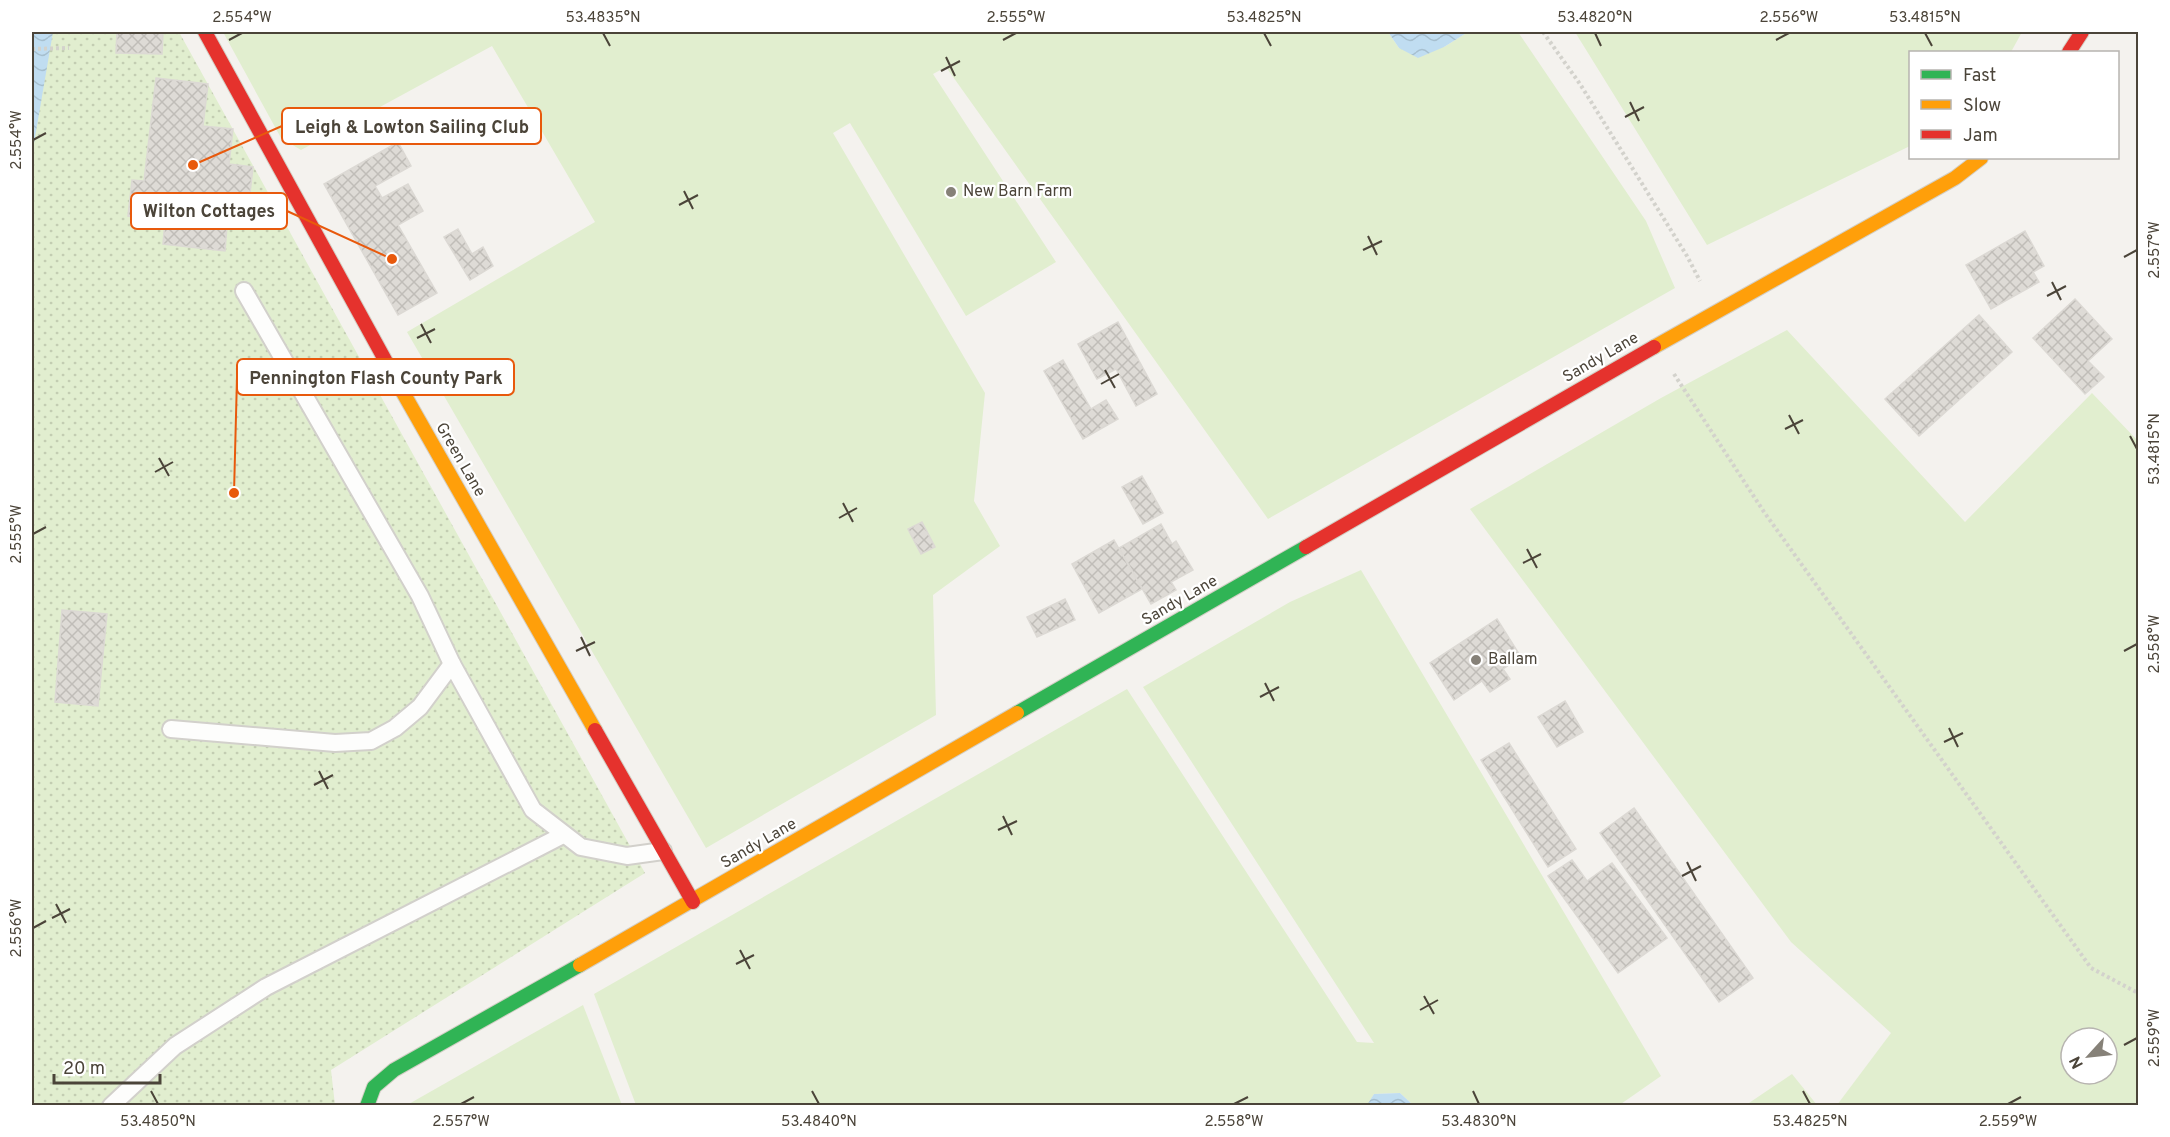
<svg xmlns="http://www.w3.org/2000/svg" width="2170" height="1137" font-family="Overpass,sans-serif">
	<defs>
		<pattern id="park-dots" width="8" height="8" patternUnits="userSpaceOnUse" patternTransform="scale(1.5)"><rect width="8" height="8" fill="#e1eecf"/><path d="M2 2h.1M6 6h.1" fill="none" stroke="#c3cdb2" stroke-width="1.8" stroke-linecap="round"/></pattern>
		<pattern id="water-waves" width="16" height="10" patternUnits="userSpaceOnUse" patternTransform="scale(1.5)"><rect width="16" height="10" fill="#c0ddf1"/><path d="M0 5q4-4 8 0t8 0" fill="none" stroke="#a6bfcf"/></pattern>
		<pattern id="building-cross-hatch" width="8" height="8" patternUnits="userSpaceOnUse" patternTransform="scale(1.5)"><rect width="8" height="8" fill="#dedbd6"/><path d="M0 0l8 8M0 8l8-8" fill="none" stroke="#c0bdb8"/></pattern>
	</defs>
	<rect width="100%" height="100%" fill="#f4f2ee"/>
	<g fill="#e1eecf" fill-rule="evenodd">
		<polygon points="223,32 1388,32 1399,48 1444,47 1468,32 1518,32 1646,221 1675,288 1268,519 946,67 933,74 1056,262 966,316 850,123 833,133 985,393 974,501 1000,546 933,595 936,715 706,848 407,332 595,222 492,46 301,150 281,138"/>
		<polygon points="1575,32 2022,32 2011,52 1910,52 1910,146 1707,245"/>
		<path d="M 1787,330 L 1965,522 L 2092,393 L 2138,441 L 2138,1105 L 1837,1105 L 1891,1033 L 1791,942 L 1470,509 L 1661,398 ZM 2071,1038 L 2107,1038 L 2107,1074 L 2071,1074 Z"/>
		<polygon points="1361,570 1661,1076 1618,1106 1413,1105 1400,1093 1374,1094 1367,1106 636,1105 594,994 1127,689 1357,1042 1374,1043 1143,687 1290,602"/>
		<polygon points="583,1005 622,1105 407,1105"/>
		<polygon points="1792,1074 1817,1105 1746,1105"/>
	</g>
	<polygon fill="url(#park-dots)" points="32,32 179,32 645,873 331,1070 335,1105 32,1105"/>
	<g fill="url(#water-waves)">
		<polygon points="32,32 53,32 32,155"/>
		<polygon points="1388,32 1468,32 1444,47 1418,58 1399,48"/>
		<polygon points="1400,1093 1413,1105 1367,1105 1374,1094"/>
	</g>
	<g fill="url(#building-cross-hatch)" stroke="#dcd9d4" stroke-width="1.5">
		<polygon points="117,32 163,32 162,54 116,53"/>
		<polygon points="156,78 208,84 203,126 233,129 229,164 253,167 246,228 227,226 225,251 163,244 165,221 128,216 132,180 144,181"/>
		<polygon points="398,142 411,166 375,186 382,198 408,184 423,211 398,225 437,293 398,315 324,184"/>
		<polygon points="458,229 472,254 483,247 493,266 470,280 444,237"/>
		<polygon points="2025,231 2044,266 2033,272 2039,282 1991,309 1966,265"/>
		<polygon points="2075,299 2112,339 2088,361 2104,377 2085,394 2033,338"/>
		<polygon points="1979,315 2012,352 1919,436 1885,399"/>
		<polygon points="1118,322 1157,394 1136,406 1116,369 1097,379 1078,344"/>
		<polygon points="1063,360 1091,409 1106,400 1118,419 1083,439 1044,371"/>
		<polygon points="1142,476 1163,513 1143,524 1122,487"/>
		<polygon points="922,522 935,547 921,554 908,529"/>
		<polygon points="1161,524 1172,544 1176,541 1193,570 1171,582 1176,590 1151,604 1119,548"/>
		<polygon points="1114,540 1142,589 1099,613 1072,564"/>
		<polygon points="1065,599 1075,620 1037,637 1027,617"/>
		<polygon points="62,610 107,614 98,706 55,702"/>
		<polygon points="1497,619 1521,657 1503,669 1510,679 1490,692 1482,681 1454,700 1430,663"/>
		<polygon points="1565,701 1583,732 1557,747 1538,717"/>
		<polygon points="1509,743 1576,849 1548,867 1481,760"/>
		<polygon points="1634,808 1753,978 1719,1002 1600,833"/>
		<polygon points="1572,860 1587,881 1612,863 1667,938 1618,973 1548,876"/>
	</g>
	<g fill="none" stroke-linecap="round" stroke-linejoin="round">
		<defs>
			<g id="lane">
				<polyline points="244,291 420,596 452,664 533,810 581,847 627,856 663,851"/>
				<polyline points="171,729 335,743 371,741 395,728 420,707 452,664"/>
				<polyline points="111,1106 175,1046 266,987 563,835"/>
			</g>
			<g id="fast">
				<polyline points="1017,713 1306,547"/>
				<polyline points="367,1106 374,1087 394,1070 580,965"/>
			</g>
			<g id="slow">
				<polyline points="1654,347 1955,178 1981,158"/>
				<polyline points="401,389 595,730"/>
				<polyline points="580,965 1017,713"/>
			</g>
			<g id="jam">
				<polyline points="205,32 401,389"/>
				<polyline points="2069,52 2082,32"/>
				<polyline points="1306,547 1654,347"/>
				<polyline points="595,730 693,902"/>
			</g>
		</defs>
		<use href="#lane" stroke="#d2d0cb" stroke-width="20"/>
		<use href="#fast" stroke="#d3cfc5" stroke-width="16"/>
		<use href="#slow" stroke="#d3cfc5" stroke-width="16"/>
		<use href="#jam" stroke="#d3cfc5" stroke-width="16"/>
		<g stroke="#d3d2cc" stroke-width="4" stroke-dasharray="3 3" stroke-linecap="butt">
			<polyline points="1543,32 1580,84 1687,256 1700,281"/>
			<polyline points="32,49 69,48"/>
			<polyline points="1674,374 1764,512 2091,968 2138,993"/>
		</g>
		<use href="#lane" stroke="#fdfdfc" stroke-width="16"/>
		<use href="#fast" stroke="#30b455" stroke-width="14"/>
		<use href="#slow" stroke="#ff9f0a" stroke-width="14"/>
		<use href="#jam" stroke="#e5322d" stroke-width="14"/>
	</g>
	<path fill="none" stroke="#4b4439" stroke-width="2" d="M 603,33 L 610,46M 1264,33 L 1271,46M 1595,33 L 1601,46M 1925,33 L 1932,46M 229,40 L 242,33M 1003,40 L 1016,33M 1776,40 L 1789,33M 946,57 L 955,76M 941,71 L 960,61M 1630,102 L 1639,121M 1625,117 L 1644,107M 33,140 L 46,133M 684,191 L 693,209M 679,205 L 698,195M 1368,236 L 1377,255M 1363,250 L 1382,241M 2124,257 L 2137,250M 2052,282 L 2061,300M 2047,296 L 2066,286M 421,324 L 431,343M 417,338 L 435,329M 1105,370 L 1115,388M 1101,384 L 1119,374M 1789,415 L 1799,434M 1785,429 L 1803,420M 2130,436 L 2137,449M 159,458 L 169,476M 155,472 L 173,462M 843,503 L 853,522M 839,518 L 857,508M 33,534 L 46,527M 1527,549 L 1537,568M 1523,563 L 1541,554M 581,637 L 590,656M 576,651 L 595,642M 2124,651 L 2137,644M 1265,683 L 1274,701M 1260,697 L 1279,687M 1949,728 L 1958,747M 1944,742 L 1963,733M 319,771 L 328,789M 314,785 L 333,775M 1003,816 L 1012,835M 998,830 L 1017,821M 1687,862 L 1696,881M 1682,876 L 1701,866M 56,904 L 66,923M 52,918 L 70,909M 33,928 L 46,921M 740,950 L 750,969M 736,964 L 754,955M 1424,996 L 1434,1014M 1420,1010 L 1438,1000M 2124,1045 L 2137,1038M 151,1091 L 158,1104M 812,1091 L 819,1104M 1473,1091 L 1479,1104M 1803,1091 L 1810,1104M 461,1104 L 474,1097M 1234,1104 L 1248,1097M 2008,1104 L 2021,1097"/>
	<g fill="#868178" stroke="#fff" stroke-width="2">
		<circle cx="951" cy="192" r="6"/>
		<circle cx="1476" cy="660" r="6"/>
	</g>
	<g text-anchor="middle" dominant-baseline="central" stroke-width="4.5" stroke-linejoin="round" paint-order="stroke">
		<g font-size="16" fill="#4b4439" stroke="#fff" text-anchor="start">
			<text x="963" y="192">New Barn Farm</text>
			<text x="1488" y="660">Ballam</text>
		</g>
		<g font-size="16" fill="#4b4439" stroke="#fff">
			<text transform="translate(1601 358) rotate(-30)">Sandy Lane</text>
			<text transform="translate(460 460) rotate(60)">Green Lane</text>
			<text transform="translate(1180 601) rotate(-30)">Sandy Lane</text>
			<text transform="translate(759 844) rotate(-30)">Sandy Lane</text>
		</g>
	</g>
	<path fill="none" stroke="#e8590c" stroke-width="2" d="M193 165L282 126M392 259L287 211M234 493L237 377"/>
	<g fill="#e8590c" stroke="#fff" stroke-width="2">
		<circle cx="193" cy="165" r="6"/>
		<circle cx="392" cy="259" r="6"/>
		<circle cx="234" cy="493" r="6"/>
	</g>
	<g fill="#fff" stroke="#e8590c" stroke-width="2">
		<rect x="282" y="108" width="259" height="36" rx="6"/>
		<rect x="131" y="193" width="156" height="36" rx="6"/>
		<rect x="237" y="359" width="277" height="36" rx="6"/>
	</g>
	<g font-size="18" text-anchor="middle" font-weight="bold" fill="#4b4439">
		<text x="412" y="133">Leigh &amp; Lowton Sailing Club</text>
		<text x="209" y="217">Wilton Cottages</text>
		<text x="376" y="384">Pennington Flash County Park</text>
	</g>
	<rect width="2170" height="1137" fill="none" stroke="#ffffff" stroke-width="66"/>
	<rect x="1909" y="51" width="210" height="108" fill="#ffffff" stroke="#b7b4b0" stroke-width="1.5"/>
	<rect x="1921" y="70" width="30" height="9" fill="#30b455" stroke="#b7b4b0" stroke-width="1.5"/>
	<text x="1963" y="81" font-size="18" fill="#4b4439">Fast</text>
	<rect x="1921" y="100" width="30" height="9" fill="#ff9f0a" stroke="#b7b4b0" stroke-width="1.5"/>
	<text x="1963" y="111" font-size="18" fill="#4b4439">Slow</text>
	<rect x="1921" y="130" width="30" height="9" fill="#e5322d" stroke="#b7b4b0" stroke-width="1.5"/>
	<text x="1963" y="141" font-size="18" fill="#4b4439">Jam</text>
	<g transform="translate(2089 1056) rotate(243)"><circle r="28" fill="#ffffff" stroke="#b7b4b0" stroke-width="1.5"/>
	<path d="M0-4.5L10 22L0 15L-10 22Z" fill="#868178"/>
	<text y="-9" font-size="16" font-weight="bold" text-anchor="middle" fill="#4b4439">N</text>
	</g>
	<path d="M54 1074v9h106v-9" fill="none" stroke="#4b4439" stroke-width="3"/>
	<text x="63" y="1074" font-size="18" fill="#4b4439" stroke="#ffffff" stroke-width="4.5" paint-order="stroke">20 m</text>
	<rect x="33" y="33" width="2104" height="1071" fill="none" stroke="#4b4439" stroke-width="2"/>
	<g font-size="15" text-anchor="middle" fill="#4b4439">
		<text x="242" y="22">2.554°W</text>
		<text x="603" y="22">53.4835°N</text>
		<text x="1016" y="22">2.555°W</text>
		<text x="1264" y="22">53.4825°N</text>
		<text x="1595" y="22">53.4820°N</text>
		<text x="1789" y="22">2.556°W</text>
		<text x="1925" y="22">53.4815°N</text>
		<text transform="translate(16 140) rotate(-90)" y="5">2.554°W</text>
		<text transform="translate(2154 250) rotate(-90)" y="5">2.557°W</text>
		<text transform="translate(2154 449) rotate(-90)" y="5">53.4815°N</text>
		<text transform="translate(16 534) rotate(-90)" y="5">2.555°W</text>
		<text transform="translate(2154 644) rotate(-90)" y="5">2.558°W</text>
		<text transform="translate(16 928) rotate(-90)" y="5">2.556°W</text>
		<text transform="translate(2154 1038) rotate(-90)" y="5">2.559°W</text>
		<text x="158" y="1126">53.4850°N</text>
		<text x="461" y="1126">2.557°W</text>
		<text x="819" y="1126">53.4840°N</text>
		<text x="1234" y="1126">2.558°W</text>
		<text x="1479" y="1126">53.4830°N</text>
		<text x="1810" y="1126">53.4825°N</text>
		<text x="2008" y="1126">2.559°W</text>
	</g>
</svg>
